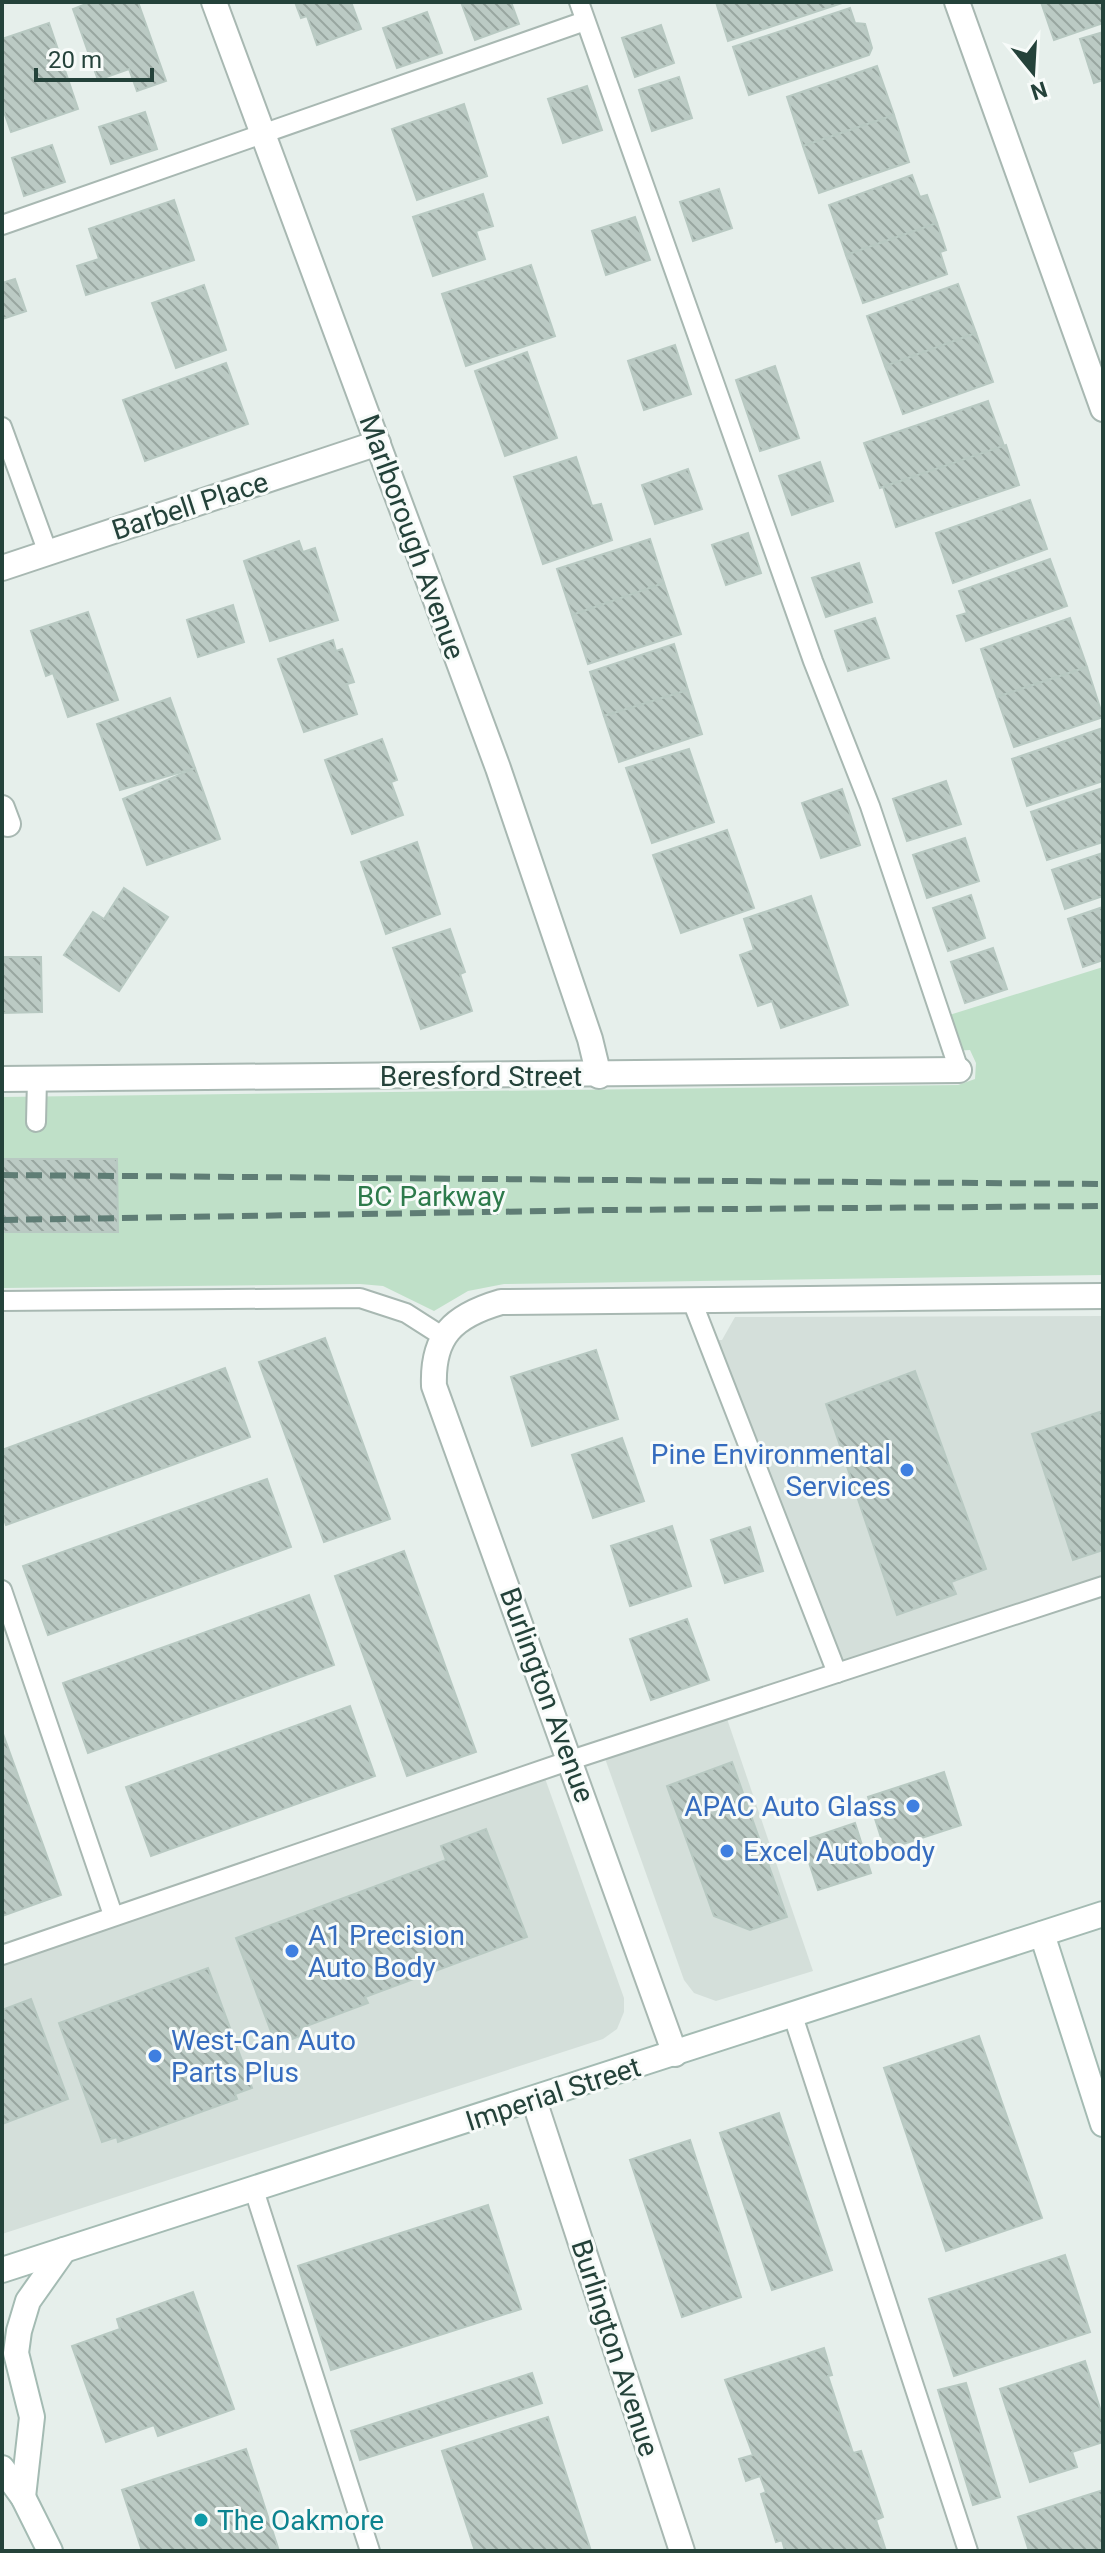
<svg xmlns="http://www.w3.org/2000/svg" width="1105" height="2553" font-family="Roboto,sans-serif">
	<defs>
		<pattern id="building-back-hatch" width="6" height="6" patternUnits="userSpaceOnUse" patternTransform="scale(2)"><rect width="6" height="6" fill="#bbcac4"/><path d="M-1 5l2 2M0 0l6 6M5-1l2 2" fill="none" stroke="#98a6a0"/></pattern>
	</defs>
	<rect width="100%" height="100%" fill="#e6efeb"/>
	<g fill="#d4dfda">
		<polygon points="1103,1316 1103,1586 837,1673 707,1340 722,1340 735,1317"/>
		<polygon points="724,1710 813,1971 716,2001 694,1993 684,1980 602,1750"/>
		<polygon points="542,1770 624,1998 624,2012 617,2029 603,2039 2,2234 2,1958"/>
	</g>
	<polygon fill="#bfe0c8" points="1103,967 1103,1275 504,1284 468,1291 434,1311 383,1286 360,1284 2,1288 2,1097 958,1085 975,1079 976,1063 970,1050 953,1051 943,1017"/>
	<g fill="url(#building-back-hatch)" stroke="#b8c9c2" stroke-width="2">
		<polygon points="91,2 138,2 166,81 137,91 129,69 98,80 73,9"/>
		<polygon points="295,2 351,2 361,29 317,45 307,16 301,18"/>
		<polygon points="461,2 511,2 519,24 475,40"/>
		<polygon points="716,2 845,2 728,41"/>
		<polygon points="1041,2 1103,2 1103,23 1054,40"/>
		<polygon points="850,8 855,23 865,24 872,48 869,55 749,95 733,47"/>
		<polygon points="427,12 442,53 397,68 383,28"/>
		<polygon points="49,23 78,109 11,132 2,106 2,39"/>
		<polygon points="661,25 674,63 635,77 622,38"/>
		<polygon points="1103,32 1103,80 1094,83 1080,39"/>
		<polygon points="877,66 894,115 803,146 787,97"/>
		<polygon points="679,77 692,118 652,131 639,90"/>
		<polygon points="587,86 602,130 563,143 548,99"/>
		<polygon points="464,104 487,176 417,200 392,129"/>
		<polygon points="145,112 157,149 111,164 99,127"/>
		<polygon points="894,115 909,162 819,193 803,146"/>
		<polygon points="52,145 65,182 24,196 12,158"/>
		<polygon points="912,175 920,197 927,195 937,223 846,255 829,205"/>
		<polygon points="719,189 732,228 693,241 680,202"/>
		<polygon points="483,194 493,226 476,231 485,259 433,276 413,217"/>
		<polygon points="174,200 194,260 86,295 77,266 99,259 89,229"/>
		<polygon points="635,217 650,260 606,275 592,231"/>
		<polygon points="937,223 946,250 940,252 947,274 863,303 846,255"/>
		<polygon points="531,265 555,336 466,366 442,294"/>
		<polygon points="15,279 26,311 2,319 2,283"/>
		<polygon points="958,284 976,333 885,366 867,316"/>
		<polygon points="204,285 226,350 176,368 152,303"/>
		<polygon points="976,333 993,382 903,414 885,366"/>
		<polygon points="675,345 691,394 644,410 628,361"/>
		<polygon points="527,352 557,438 505,456 475,371"/>
		<polygon points="226,363 248,424 145,461 123,400"/>
		<polygon points="775,366 799,438 760,451 736,380"/>
		<polygon points="988,401 1004,446 880,488 864,443"/>
		<polygon points="1006,445 1019,485 896,527 883,487"/>
		<polygon points="576,457 592,506 601,504 612,540 543,564 514,477"/>
		<polygon points="820,462 833,501 792,515 779,476"/>
		<polygon points="688,469 702,509 655,524 642,485"/>
		<polygon points="1030,500 1047,549 953,583 936,533"/>
		<polygon points="748,533 761,573 726,585 712,545"/>
		<polygon points="650,539 664,583 572,615 557,569"/>
		<polygon points="299,541 303,552 315,548 338,620 270,641 244,561"/>
		<polygon points="1050,559 1067,606 966,641 957,616 967,613 959,591"/>
		<polygon points="859,563 872,602 826,617 812,578"/>
		<polygon points="664,583 681,634 588,664 572,615"/>
		<polygon points="233,605 244,642 198,657 187,620"/>
		<polygon points="88,612 118,700 68,717 53,673 46,676 31,631"/>
		<polygon points="875,618 889,658 848,671 835,631"/>
		<polygon points="1070,618 1087,667 997,697 981,649"/>
		<polygon points="333,640 336,651 342,649 354,682 347,684 357,714 304,732 278,659"/>
		<polygon points="674,644 688,690 604,716 590,672"/>
		<polygon points="1087,667 1103,717 1014,747 997,697"/>
		<polygon points="688,690 702,734 619,762 604,716"/>
		<polygon points="170,698 195,768 120,790 97,724"/>
		<polygon points="1103,728 1103,781 1027,806 1012,759"/>
		<polygon points="382,739 397,780 391,782 403,815 352,834 325,760"/>
		<polygon points="689,749 714,822 652,843 626,768"/>
		<polygon points="195,768 220,839 147,865 123,799"/>
		<polygon points="946,781 961,824 907,841 893,799"/>
		<polygon points="1103,788 1103,842 1047,860 1031,812"/>
		<polygon points="842,789 860,845 821,858 802,803"/>
		<polygon points="727,830 754,908 681,933 653,855"/>
		<polygon points="965,838 979,881 927,898 913,855"/>
		<polygon points="417,842 440,914 386,934 361,862"/>
		<polygon points="1103,853 1103,896 1065,909 1052,870"/>
		<polygon points="124,888 168,917 119,991 64,955 93,912 104,919"/>
		<polygon points="971,895 985,938 948,951 933,908"/>
		<polygon points="811,896 848,1005 781,1028 772,1001 758,1006 740,955 754,950 744,919"/>
		<polygon points="1103,907 1103,960 1083,967 1068,919"/>
		<polygon points="450,929 465,972 460,974 472,1011 421,1029 393,948"/>
		<polygon points="993,948 1007,989 965,1003 951,962"/>
		<polygon points="2,957 41,957 42,1012 2,1013"/>
		<polygon points="2,1159 117,1159 118,1232 2,1232"/>
		<polygon points="325,1338 390,1519 324,1542 259,1362"/>
		<polygon points="596,1350 618,1419 532,1446 511,1377"/>
		<polygon points="225,1368 250,1437 6,1525 2,1513 2,1450"/>
		<polygon points="915,1371 986,1569 951,1582 956,1594 897,1615 826,1404"/>
		<polygon points="1103,1411 1103,1550 1073,1560 1032,1434"/>
		<polygon points="622,1438 644,1501 593,1518 572,1455"/>
		<polygon points="267,1479 291,1547 48,1635 23,1566"/>
		<polygon points="672,1526 691,1586 630,1606 611,1546"/>
		<polygon points="750,1527 763,1571 725,1583 711,1540"/>
		<polygon points="404,1551 476,1752 407,1776 335,1576"/>
		<polygon points="309,1595 334,1665 88,1753 63,1683"/>
		<polygon points="687,1619 709,1680 651,1700 630,1639"/>
		<polygon points="350,1706 375,1776 151,1856 126,1787"/>
		<polygon points="2,1731 61,1895 2,1916"/>
		<polygon points="732,1762 787,1917 750,1930 714,1916 667,1786"/>
		<polygon points="944,1772 961,1825 885,1850 868,1797"/>
		<polygon points="855,1823 871,1873 818,1890 802,1841"/>
		<polygon points="486,1829 527,1937 365,1997 368,2003 301,2028 303,2035 276,2045 236,1938 446,1860 441,1846"/>
		<polygon points="208,1968 252,2088 235,2094 237,2099 118,2142 117,2137 102,2142 59,2023"/>
		<polygon points="31,1999 68,2099 2,2124 2,2010"/>
		<polygon points="979,2036 1042,2218 946,2251 884,2068"/>
		<polygon points="779,2113 832,2270 772,2290 720,2133"/>
		<polygon points="690,2140 741,2297 682,2317 630,2160"/>
		<polygon points="488,2205 521,2309 331,2370 298,2266"/>
		<polygon points="1065,2255 1090,2332 954,2376 929,2299"/>
		<polygon points="193,2292 234,2409 158,2436 154,2425 106,2442 72,2346 120,2329 117,2319"/>
		<polygon points="824,2348 832,2375 828,2376 853,2453 861,2451 883,2517 876,2520 886,2551 785,2551 782,2540 776,2542 761,2494 766,2492 760,2476 746,2481 739,2459 753,2455 725,2380"/>
		<polygon points="1085,2361 1103,2418 1103,2442 1072,2452 1077,2467 1030,2482 1000,2389"/>
		<polygon points="532,2373 542,2403 360,2460 351,2431"/>
		<polygon points="966,2383 1000,2497 973,2505 938,2390"/>
		<polygon points="548,2417 591,2551 475,2551 442,2451"/>
		<polygon points="246,2449 279,2551 142,2551 122,2490"/>
		<polygon points="1103,2490 1103,2551 1029,2551 1018,2517"/>
	</g>
	<g fill="none" stroke-linecap="round" stroke-linejoin="round">
		<defs>
			<g id="lane">
				<polyline points="579,2 813,661 870,806 959,1070"/>
				<polyline points="2,225 585,21"/>
				<polyline points="2,427 48,553"/>
				<polyline points="36,1122 37,1079"/>
				<polyline points="2,1301 360,1298 406,1313 442,1336"/>
				<polyline points="692,1301 837,1673"/>
				<polyline points="2,1590 113,1915"/>
				<polyline points="2,1955 571,1760 1103,1586"/>
				<polyline points="793,2016 968,2551"/>
				<polyline points="254,2190 370,2551"/>
			</g>
			<g id="street">
				<polyline points="214,2 498,768 590,1039 599,1076"/>
				<polyline points="957,2 1103,409"/>
				<polyline points="2,568 378,443"/>
				<polyline points="2,808 8,824"/>
				<polyline points="2,1079 959,1070"/>
				<path d="M 675,2054 L 434,1386 C 432,1336 453,1316 501,1302 L 1103,1296"/>
				<polyline points="534,2100 682,2551"/>
			</g>
			<g id="secondary">
				<polyline points="1042,1934 1103,2124"/>
				<polyline points="2,2270 1103,1914"/>
				<polyline points="2,2468 23,2497 50,2551"/>
				<polyline points="23,2497 32,2417 16,2353 19,2331 28,2301 64,2250"/>
			</g>
		</defs>
		<use href="#lane" stroke="#a8b8b2" stroke-width="22"/>
		<use href="#street" stroke="#a8b8b2" stroke-width="28"/>
		<use href="#secondary" stroke="#a4bbb3" stroke-width="28"/>
		<use href="#lane" stroke="#fff" stroke-width="18"/>
		<use href="#street" stroke="#fff" stroke-width="24"/>
		<use href="#secondary" stroke="#fff" stroke-width="24"/>
		<g stroke="#5f7d75" stroke-width="6" stroke-dasharray="16 8" stroke-linecap="butt">
			<polyline points="2,1175 1103,1184"/>
			<polyline points="2,1220 607,1210 1103,1206"/>
		</g>
	</g>
	<g fill="#3f7fe0" stroke="#f7fbf9" stroke-width="3">
		<circle cx="907" cy="1470" r="8"/>
		<circle cx="913" cy="1806" r="8"/>
		<circle cx="727" cy="1851" r="8"/>
		<circle cx="292" cy="1951" r="8"/>
		<circle cx="155" cy="2056" r="8"/>
	</g>
	<circle fill="#0f9aa8" stroke="#f7fbf9" stroke-width="3" cx="201" cy="2520" r="8"/>
	<g text-anchor="middle" dominant-baseline="central" stroke-width="6" stroke-linejoin="round" paint-order="stroke">
		<g font-size="28" fill="#24423a" stroke="#f7fbf9">
			<text transform="translate(190 506) rotate(-18)">Barbell Place</text>
			<text transform="translate(412 537) rotate(70)">Marlborough Avenue</text>
			<text x="481" y="1076">Beresford Street</text>
			<text transform="translate(547 1695) rotate(70)">Burlington Avenue</text>
			<text transform="translate(553 2094) rotate(-18)">Imperial Street</text>
			<text transform="translate(615 2348) rotate(72)">Burlington Avenue</text>
		</g>
		<g font-size="28" fill="#2d7a4b" stroke="#f7fbf9">
			<text x="431" y="1196">BC Parkway</text>
		</g>
		<g font-size="28" fill="#366cbe" stroke="#f7fbf9" text-anchor="start">
			<text x="891" y="1454" text-anchor="end">Pine Environmental<tspan x="891" dy="32">Services</tspan></text>
			<text x="897" y="1806" text-anchor="end">APAC Auto Glass</text>
			<text x="743" y="1851">Excel Autobody</text>
			<text x="308" y="1935">A1 Precision<tspan x="308" dy="32">Auto Body</tspan></text>
			<text x="171" y="2040">West-Can Auto<tspan x="171" dy="32">Parts Plus</tspan></text>
		</g>
		<g font-size="28" fill="#0d838f" stroke="#f7fbf9" text-anchor="start">
			<text x="217" y="2520">The Oakmore</text>
		</g>
	</g>
	<rect width="1105" height="2553" fill="none" stroke="#24423a" stroke-width="8"/>
	<g transform="translate(1033 72) rotate(162)" stroke="#f7fbf9" stroke-width="6" paint-order="stroke">
	<path d="M0-6L14 30L0 20L-14 30Z" fill="#24423a"/>
	<text y="-12" font-size="22" font-weight="bold" text-anchor="middle" fill="#24423a">N</text>
	</g>
	<path d="M36 68v12h116v-12" fill="none" stroke="#24423a" stroke-width="4"/>
	<text x="48" y="68" font-size="24" fill="#24423a" stroke="#f7fbf9" stroke-width="6" paint-order="stroke">20 m</text>
</svg>
